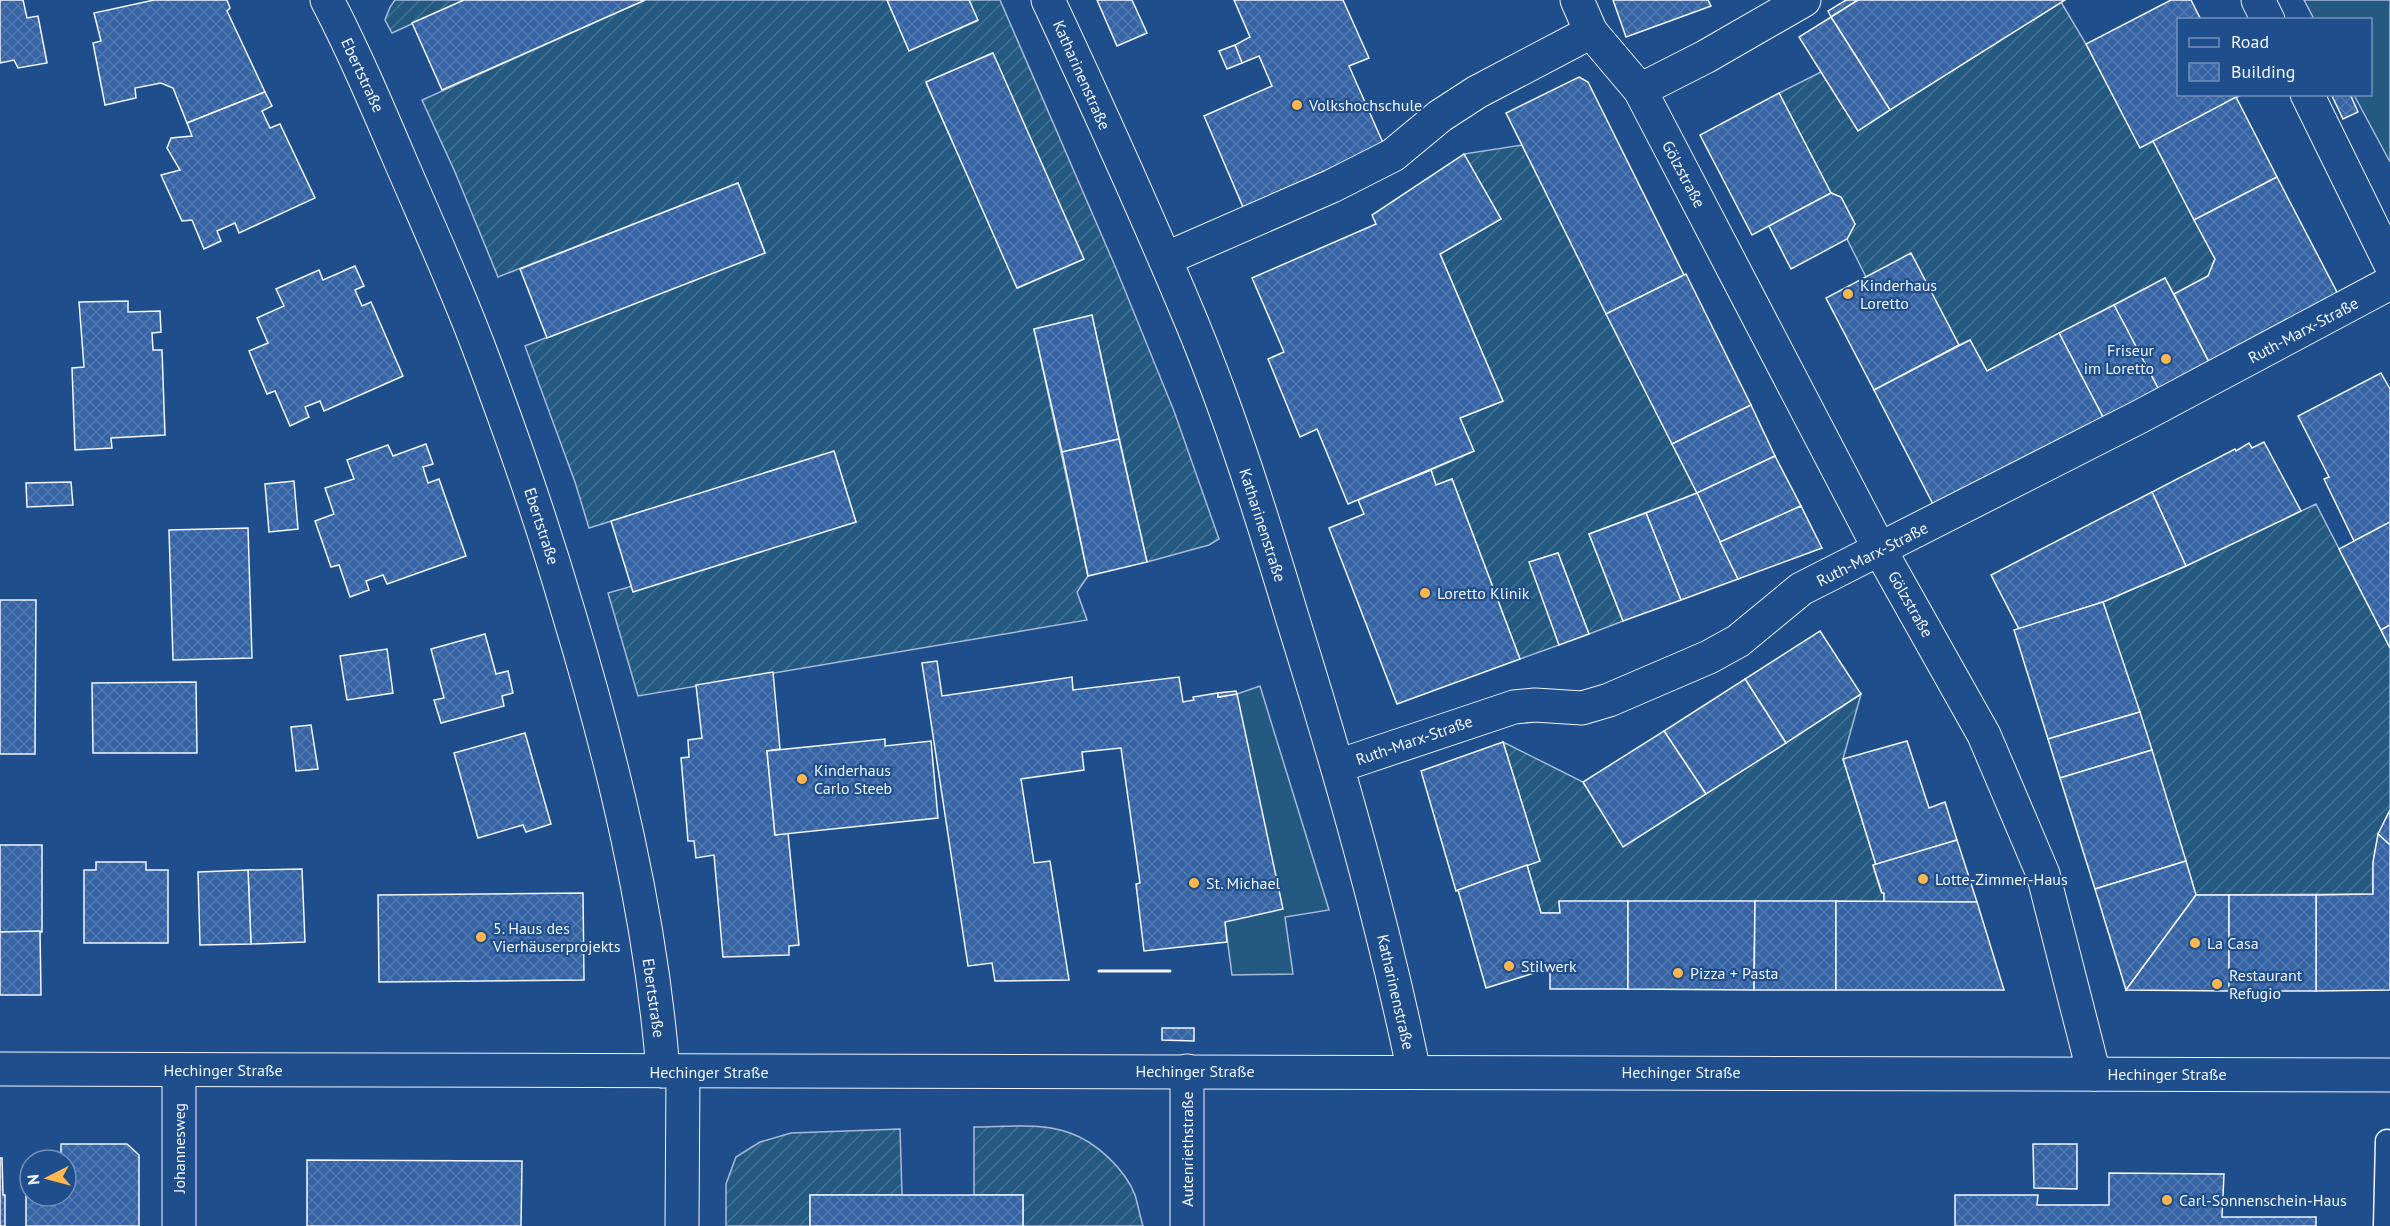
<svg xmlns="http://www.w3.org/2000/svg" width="2390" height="1226" font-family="'PT Sans',sans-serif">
	<defs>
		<pattern id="garden-furrows" width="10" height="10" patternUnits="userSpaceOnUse" patternTransform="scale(1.5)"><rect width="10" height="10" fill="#245a82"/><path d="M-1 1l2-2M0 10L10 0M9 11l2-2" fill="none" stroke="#447295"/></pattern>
		<pattern id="building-cross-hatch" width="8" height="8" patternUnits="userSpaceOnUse" patternTransform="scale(1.5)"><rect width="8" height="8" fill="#3563a3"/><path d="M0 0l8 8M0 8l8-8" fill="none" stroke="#537ab1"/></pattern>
	</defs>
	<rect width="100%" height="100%" fill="#1f4e8c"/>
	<g fill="#245a82" stroke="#a8bbd7" stroke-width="1.5">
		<polygon points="2304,0 2390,0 2390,162 2354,95 2370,94 2370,20 2314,19"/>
		<polygon points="1260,686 1329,910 1285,917 1293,974 1232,975 1225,922 1237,694"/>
	</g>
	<g fill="url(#garden-furrows)" stroke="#a8bbd7" stroke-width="1.5" fill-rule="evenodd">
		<polygon points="395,0 464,0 392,33 385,20 390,7"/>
		<path d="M 645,0 L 887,0 L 909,50 L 977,21 L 969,0 L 1000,0 L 1115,266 L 1174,411 L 1219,539 L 1209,545 L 1147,562 L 1092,316 L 1034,329 L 1088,576 L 1077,592 L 1087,620 L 638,696 L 608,593 L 856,522 L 834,452 L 589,528 L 575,482 L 525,346 L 765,252 L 738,183 L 498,277 L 455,172 L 422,100 ZM 992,53 L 1083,259 L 1018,288 L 926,83 Z"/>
		<polygon points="2061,2 2086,44 2140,147 2153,141 2215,259 2208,276 2174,294 2165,278 1987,371 1970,340 1959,345 1866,277 1847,239 1855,224 1841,197 1831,193 1779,93 1821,72 1858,130"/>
		<polygon points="1522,145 1697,493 1589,534 1623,621 1589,634 1558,553 1530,562 1559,645 1520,659 1452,479 1436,485 1431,470 1474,451 1460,418 1503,401 1440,254 1501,219 1464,154"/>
		<path d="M 2316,504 L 2390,648 L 2390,810 C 2375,837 2371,863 2373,894 L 2196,895 L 2103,602 L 2186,566 Z"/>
		<polygon points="1861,694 1843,759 1876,865 1873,866 1881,892 1884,893 1884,902 1559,902 1560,913 1541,913 1527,865 1539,860 1503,742 1583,782 1623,846"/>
		<path d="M 974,1127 C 1004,1127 1041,1122 1070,1133 C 1096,1142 1125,1169 1135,1195 C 1138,1205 1140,1216 1143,1226 L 1023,1226 L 1023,1195 L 974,1195 Z"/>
		<polygon points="900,1129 902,1195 810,1195 810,1226 726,1226 726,1184 736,1157 760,1142 791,1133"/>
	</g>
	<g fill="url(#building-cross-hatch)" stroke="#f2f6ff" stroke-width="1.5">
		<polygon points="0,0 23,0 27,18 38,16 47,63 18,68 14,60 0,63"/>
		<polygon points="154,0 227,0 230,8 227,11 265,92 187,123 173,88 161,83 135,88 136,98 105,105 93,43 101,41 94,13"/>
		<polygon points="464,0 645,0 442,90 412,23"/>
		<polygon points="887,0 969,0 978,20 909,51"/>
		<polygon points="1097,0 1132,0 1147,33 1117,46"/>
		<polygon points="1234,0 1343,0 1369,58 1349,66 1384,145 1243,207 1204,116 1272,86 1259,56 1242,63 1238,53 1235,45 1250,37"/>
		<polygon points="1613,0 1708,0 1711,6 1626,37"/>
		<polygon points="1846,0 1858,0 1831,17 1828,11"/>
		<polygon points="1858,0 2065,0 1890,110 1831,17"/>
		<polygon points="2171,0 2191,0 2201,20 2178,20 2178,94 2241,95 2140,148 2086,44"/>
		<polygon points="1831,17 1890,110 1858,131 1799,37"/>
		<polygon points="1235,45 1242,63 1227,69 1219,51"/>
		<polygon points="993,53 1084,259 1017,288 926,82"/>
		<polygon points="1579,77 1588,82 1684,275 1606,314 1506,113"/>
		<polygon points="265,92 272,106 262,111 270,128 280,124 315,198 239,233 235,223 217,231 221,241 204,249 192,220 182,221 161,175 180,170 167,148 171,138 192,136 187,123"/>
		<polygon points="1779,93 1831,193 1752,235 1700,135"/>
		<polygon points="2334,94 2350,94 2358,112 2343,119 2332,96"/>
		<polygon points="2236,97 2277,177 2194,220 2153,141"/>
		<polygon points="1464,154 1501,219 1440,254 1503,401 1460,418 1474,451 1348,504 1317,429 1300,437 1268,359 1284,352 1252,278 1376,224 1372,215"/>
		<polygon points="2277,177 2339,296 2210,364 2174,294 2208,276 2215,259 2194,220"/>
		<polygon points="738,183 765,253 547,338 520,269"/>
		<polygon points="1831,193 1841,197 1855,224 1847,239 1791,269 1769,226"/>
		<polygon points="1911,253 1959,345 1874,390 1826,298"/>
		<polygon points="355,266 364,286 355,290 362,306 371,302 403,376 324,411 320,401 305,407 309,417 290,426 275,391 267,394 249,351 268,343 257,318 284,306 276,289 319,270 323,280"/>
		<polygon points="1686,274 1751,405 1672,444 1606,314"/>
		<polygon points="2165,278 2210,364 2159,390 2114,305"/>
		<polygon points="128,301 128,312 160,311 161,332 152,333 153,350 162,350 165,435 111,438 112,448 75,450 72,368 84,367 79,302"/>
		<polygon points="2114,305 2159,390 2104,419 2059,333"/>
		<polygon points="1092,315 1119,439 1062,452 1034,329"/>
		<polygon points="2059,333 2104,419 1935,508 1874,390 1970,340 1987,371"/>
		<polygon points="2381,373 2390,389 2390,522 2354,541 2324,479 2329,477 2298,416"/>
		<polygon points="1751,405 1775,456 1697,493 1672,444"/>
		<polygon points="1119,439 1147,562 1088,576 1062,452"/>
		<polygon points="2264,442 2301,511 2186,566 2152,492 2235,449 2236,451 2249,443 2252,448"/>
		<polygon points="426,444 433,464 423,467 428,483 439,479 466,556 387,584 383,575 366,581 369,590 350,597 339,565 331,567 315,521 334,514 325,488 354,479 347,460 388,445 393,456"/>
		<polygon points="834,451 856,522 633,592 611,521"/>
		<polygon points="1775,456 1801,506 1720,542 1697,493"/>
		<polygon points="1431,470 1436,485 1452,479 1520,659 1397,704 1329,528 1364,514 1358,500"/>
		<polygon points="294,481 298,529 269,532 265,484"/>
		<polygon points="71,482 73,505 27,507 26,483"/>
		<polygon points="2152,492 2186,566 2103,602 2019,629 1991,575"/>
		<polygon points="1697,493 1738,579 1681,600 1646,513"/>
		<polygon points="1801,506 1822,548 1738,579 1720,542"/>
		<polygon points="1646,513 1681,600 1623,621 1589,534"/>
		<polygon points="2390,522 2390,625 2381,630 2339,549"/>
		<polygon points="248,528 252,658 173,660 169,530"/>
		<polygon points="1558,553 1589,634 1559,645 1529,562"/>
		<polygon points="0,600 36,600 35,754 0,754"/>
		<polygon points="2103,602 2140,712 2048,739 2014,630"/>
		<polygon points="2390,625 2390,648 2381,630"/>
		<polygon points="1820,631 1861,694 1786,743 1745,679"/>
		<polygon points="485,634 496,674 508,671 513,693 502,696 504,706 441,723 434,700 444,698 431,649"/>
		<polygon points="387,649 393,693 347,700 340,656"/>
		<polygon points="937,661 942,696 1072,677 1073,690 1179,677 1183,702 1194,700 1193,697 1218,693 1218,697 1237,694 1283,909 1225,922 1227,942 1144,951 1136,884 1140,883 1121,748 1082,752 1084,770 1021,779 1034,863 1050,861 1069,980 995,981 992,963 968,966 922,663"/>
		<polygon points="773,672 780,749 767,751 775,835 788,833 799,945 789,946 789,955 723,957 714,855 696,858 694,841 688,841 681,758 689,757 688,740 702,738 696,685"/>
		<polygon points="1745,679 1786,743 1706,794 1664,731"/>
		<polygon points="196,682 197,753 93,753 92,683"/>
		<polygon points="1236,691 1237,694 1218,697 1218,693"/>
		<polygon points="2140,712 2152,750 2060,778 2048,739"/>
		<polygon points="311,725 318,769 296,771 291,727"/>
		<polygon points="1664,731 1706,794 1623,847 1583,782"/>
		<polygon points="525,733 551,824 526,832 523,825 478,838 454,753"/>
		<polygon points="885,739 885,746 931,741 938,818 775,835 767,751"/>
		<polygon points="1907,741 1929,808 1945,802 1957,840 1876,865 1843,759"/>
		<polygon points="1503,742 1540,861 1456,891 1421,771"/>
		<polygon points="2152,750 2186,861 2095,889 2060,778"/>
		<polygon points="2390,810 2390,845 2378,834"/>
		<polygon points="2378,834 2390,845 2390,990 2316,991 2316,895 2373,894 2373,862"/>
		<polygon points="1957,840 1977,902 1884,902 1884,893 1882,893 1873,865"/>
		<rect x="0" y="845" width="42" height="87"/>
		<polygon points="2186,861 2196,895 2126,990 2095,889"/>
		<polygon points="96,862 146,862 146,870 168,870 168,943 84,943 84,870 96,870"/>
		<polygon points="1527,865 1541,913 1560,913 1559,901 1628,901 1628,989 1550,989 1550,967 1540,966 1541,971 1486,988 1458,890"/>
		<polygon points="302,869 305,942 251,944 248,870"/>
		<polygon points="248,870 251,944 200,945 198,872"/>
		<polygon points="583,893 584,980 379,982 378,895"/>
		<polygon points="2196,895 2229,895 2229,991 2126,990"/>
		<rect x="2229" y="895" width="87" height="96"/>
		<polygon points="1628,901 1755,901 1754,990 1628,989"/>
		<polygon points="1755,901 1836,901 1836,990 1754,990"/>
		<polygon points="1836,901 1977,902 2004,990 1836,990"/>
		<polygon points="40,931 41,995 0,995 0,932"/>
		<polygon points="1162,1028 1194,1028 1194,1041 1162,1040"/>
		<polygon points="61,1144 127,1144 139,1155 139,1226 26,1226 26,1188 30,1188 30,1196 66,1196 66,1160 61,1160"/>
		<polygon points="2033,1144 2077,1144 2077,1189 2034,1188"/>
		<polygon points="0,1158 2,1158 3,1195 5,1195 5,1226 0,1226"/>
		<polygon points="307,1160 522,1161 521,1226 307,1226"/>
		<polygon points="2109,1173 2224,1174 2222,1217 2316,1217 2316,1226 1955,1226 1955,1195 2038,1195 2037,1205 2109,1205"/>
		<rect x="810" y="1195" width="213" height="31"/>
	</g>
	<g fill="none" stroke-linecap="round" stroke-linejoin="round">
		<defs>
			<polyline id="lane" points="2385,1226 2387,1141"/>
			<g id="street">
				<path d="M 327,0 C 354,52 377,106 400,160 C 427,223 455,284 479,348 C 512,435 542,522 568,611 C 613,760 651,916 663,1071"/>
				<path d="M 1048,0 C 1098,107 1147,215 1192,323 C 1232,420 1263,520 1293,620 C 1340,771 1382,918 1414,1072"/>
				<polyline points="1577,0 1591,32 1640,90 1880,550 1984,735 2043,874 2094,1074"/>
				<polyline points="2258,0 2268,20"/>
				<polyline points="1640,90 1705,57 1804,0"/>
				<polyline points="2307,94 2390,263"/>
				<polyline points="1165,259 1332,186 1393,155 1440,116 1477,92 1591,32"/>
				<polyline points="1338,766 1514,707 1535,705 1582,708 1609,700 1709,657 1738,641 1801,589 2139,417 2390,283"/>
				<polyline points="179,1226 179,1070"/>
				<polyline points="682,1226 683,1072"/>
				<polyline points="1187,1226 1187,1071"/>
			</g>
			<polyline id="secondary" points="0,1069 2390,1075"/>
		</defs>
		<use href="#lane" stroke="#f2f6ff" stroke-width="25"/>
		<use href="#street" stroke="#f2f6ff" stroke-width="35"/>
		<use href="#secondary" stroke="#f2f6ff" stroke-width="35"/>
		<use href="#lane" stroke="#1f4e8c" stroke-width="22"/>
		<use href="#street" stroke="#1f4e8c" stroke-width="33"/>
		<use href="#secondary" stroke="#1f4e8c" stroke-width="33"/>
		<polyline stroke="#f2f6ff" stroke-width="3" points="1099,971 1170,971"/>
	</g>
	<g fill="#ffb74d" stroke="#1f4e8c" stroke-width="2">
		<circle cx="1297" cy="105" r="6"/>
		<circle cx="1848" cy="294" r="6"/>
		<circle cx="2166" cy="359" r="6"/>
		<circle cx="1425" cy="593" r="6"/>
		<circle cx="802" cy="779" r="6"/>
		<circle cx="1923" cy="879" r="6"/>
		<circle cx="1194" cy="883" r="6"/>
		<circle cx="481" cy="937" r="6"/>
		<circle cx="2195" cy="943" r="6"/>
		<circle cx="1509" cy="966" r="6"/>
		<circle cx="1678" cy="973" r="6"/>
		<circle cx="2217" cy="984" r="6"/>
		<circle cx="2167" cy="1200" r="6"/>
	</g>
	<g text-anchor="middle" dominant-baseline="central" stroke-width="4.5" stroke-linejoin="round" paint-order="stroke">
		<g font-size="16" fill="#f2f6ff" stroke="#1f4e8c">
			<text transform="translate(363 75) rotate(65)">Ebertstraße</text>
			<text transform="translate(1082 75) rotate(66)">Katharinenstraße</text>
			<text transform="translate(1684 174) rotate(62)">Gölzstraße</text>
			<text transform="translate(2303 330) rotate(-28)">Ruth-Marx-Straße</text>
			<text transform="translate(1263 525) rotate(72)">Katharinenstraße</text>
			<text transform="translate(542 526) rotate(72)">Ebertstraße</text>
			<text transform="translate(1872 554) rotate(-27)">Ruth-Marx-Straße</text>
			<text transform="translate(1911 604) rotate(60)">Gölzstraße</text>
			<text transform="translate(1414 740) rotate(-19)">Ruth-Marx-Straße</text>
			<text transform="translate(1396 992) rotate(77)">Katharinenstraße</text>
			<text transform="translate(654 998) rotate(82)">Ebertstraße</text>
			<text x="223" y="1070">Hechinger Straße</text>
			<text x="1195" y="1071">Hechinger Straße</text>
			<text x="709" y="1072">Hechinger Straße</text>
			<text x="1681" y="1072">Hechinger Straße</text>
			<text x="2167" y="1074">Hechinger Straße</text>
			<text transform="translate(179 1148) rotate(-90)">Johannesweg</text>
			<text transform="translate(1187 1149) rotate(-90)">Autenriethstraße</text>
		</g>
		<g font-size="16" fill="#f2f6ff" stroke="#1f4e8c" text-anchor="start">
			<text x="1309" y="105">Volkshochschule</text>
			<text x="1860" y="285">Kinderhaus<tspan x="1860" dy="18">Loretto</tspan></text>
			<text x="2154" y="350" text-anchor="end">Friseur<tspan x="2154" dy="18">im Loretto</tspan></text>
			<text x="1437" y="593">Loretto Klinik</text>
			<text x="814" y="770">Kinderhaus<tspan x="814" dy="18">Carlo Steeb</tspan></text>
			<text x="1935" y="879">Lotte-Zimmer-Haus</text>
			<text x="1206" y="883">St. Michael</text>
			<text x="493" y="928">5. Haus des<tspan x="493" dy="18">Vierhäuserprojekts</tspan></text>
			<text x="2207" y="943">La Casa</text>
			<text x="1521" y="966">Stilwerk</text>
			<text x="1690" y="973">Pizza + Pasta</text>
			<text x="2229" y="975">Restaurant<tspan x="2229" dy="18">Refugio</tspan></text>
			<text x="2179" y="1200">Carl-Sonnenschein-Haus</text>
		</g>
	</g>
	<rect x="2177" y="18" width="195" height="78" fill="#1f4e8c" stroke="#7391ba" stroke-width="1.5"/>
	<rect x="2189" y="38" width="30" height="9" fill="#1f4e8c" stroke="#7391ba" stroke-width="1.5"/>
	<text x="2231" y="48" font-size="18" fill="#f2f6ff">Road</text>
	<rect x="2189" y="63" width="30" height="18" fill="url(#building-cross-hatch)" stroke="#7391ba" stroke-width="1.5"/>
	<text x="2231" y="78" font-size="18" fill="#f2f6ff">Building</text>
	<g transform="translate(48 1178) rotate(264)"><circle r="28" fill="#1f4e8c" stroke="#7391ba" stroke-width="1.5"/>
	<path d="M0-4.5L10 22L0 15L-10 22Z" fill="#ffb74d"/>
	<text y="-9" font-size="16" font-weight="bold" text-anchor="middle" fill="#f2f6ff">N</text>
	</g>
</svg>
